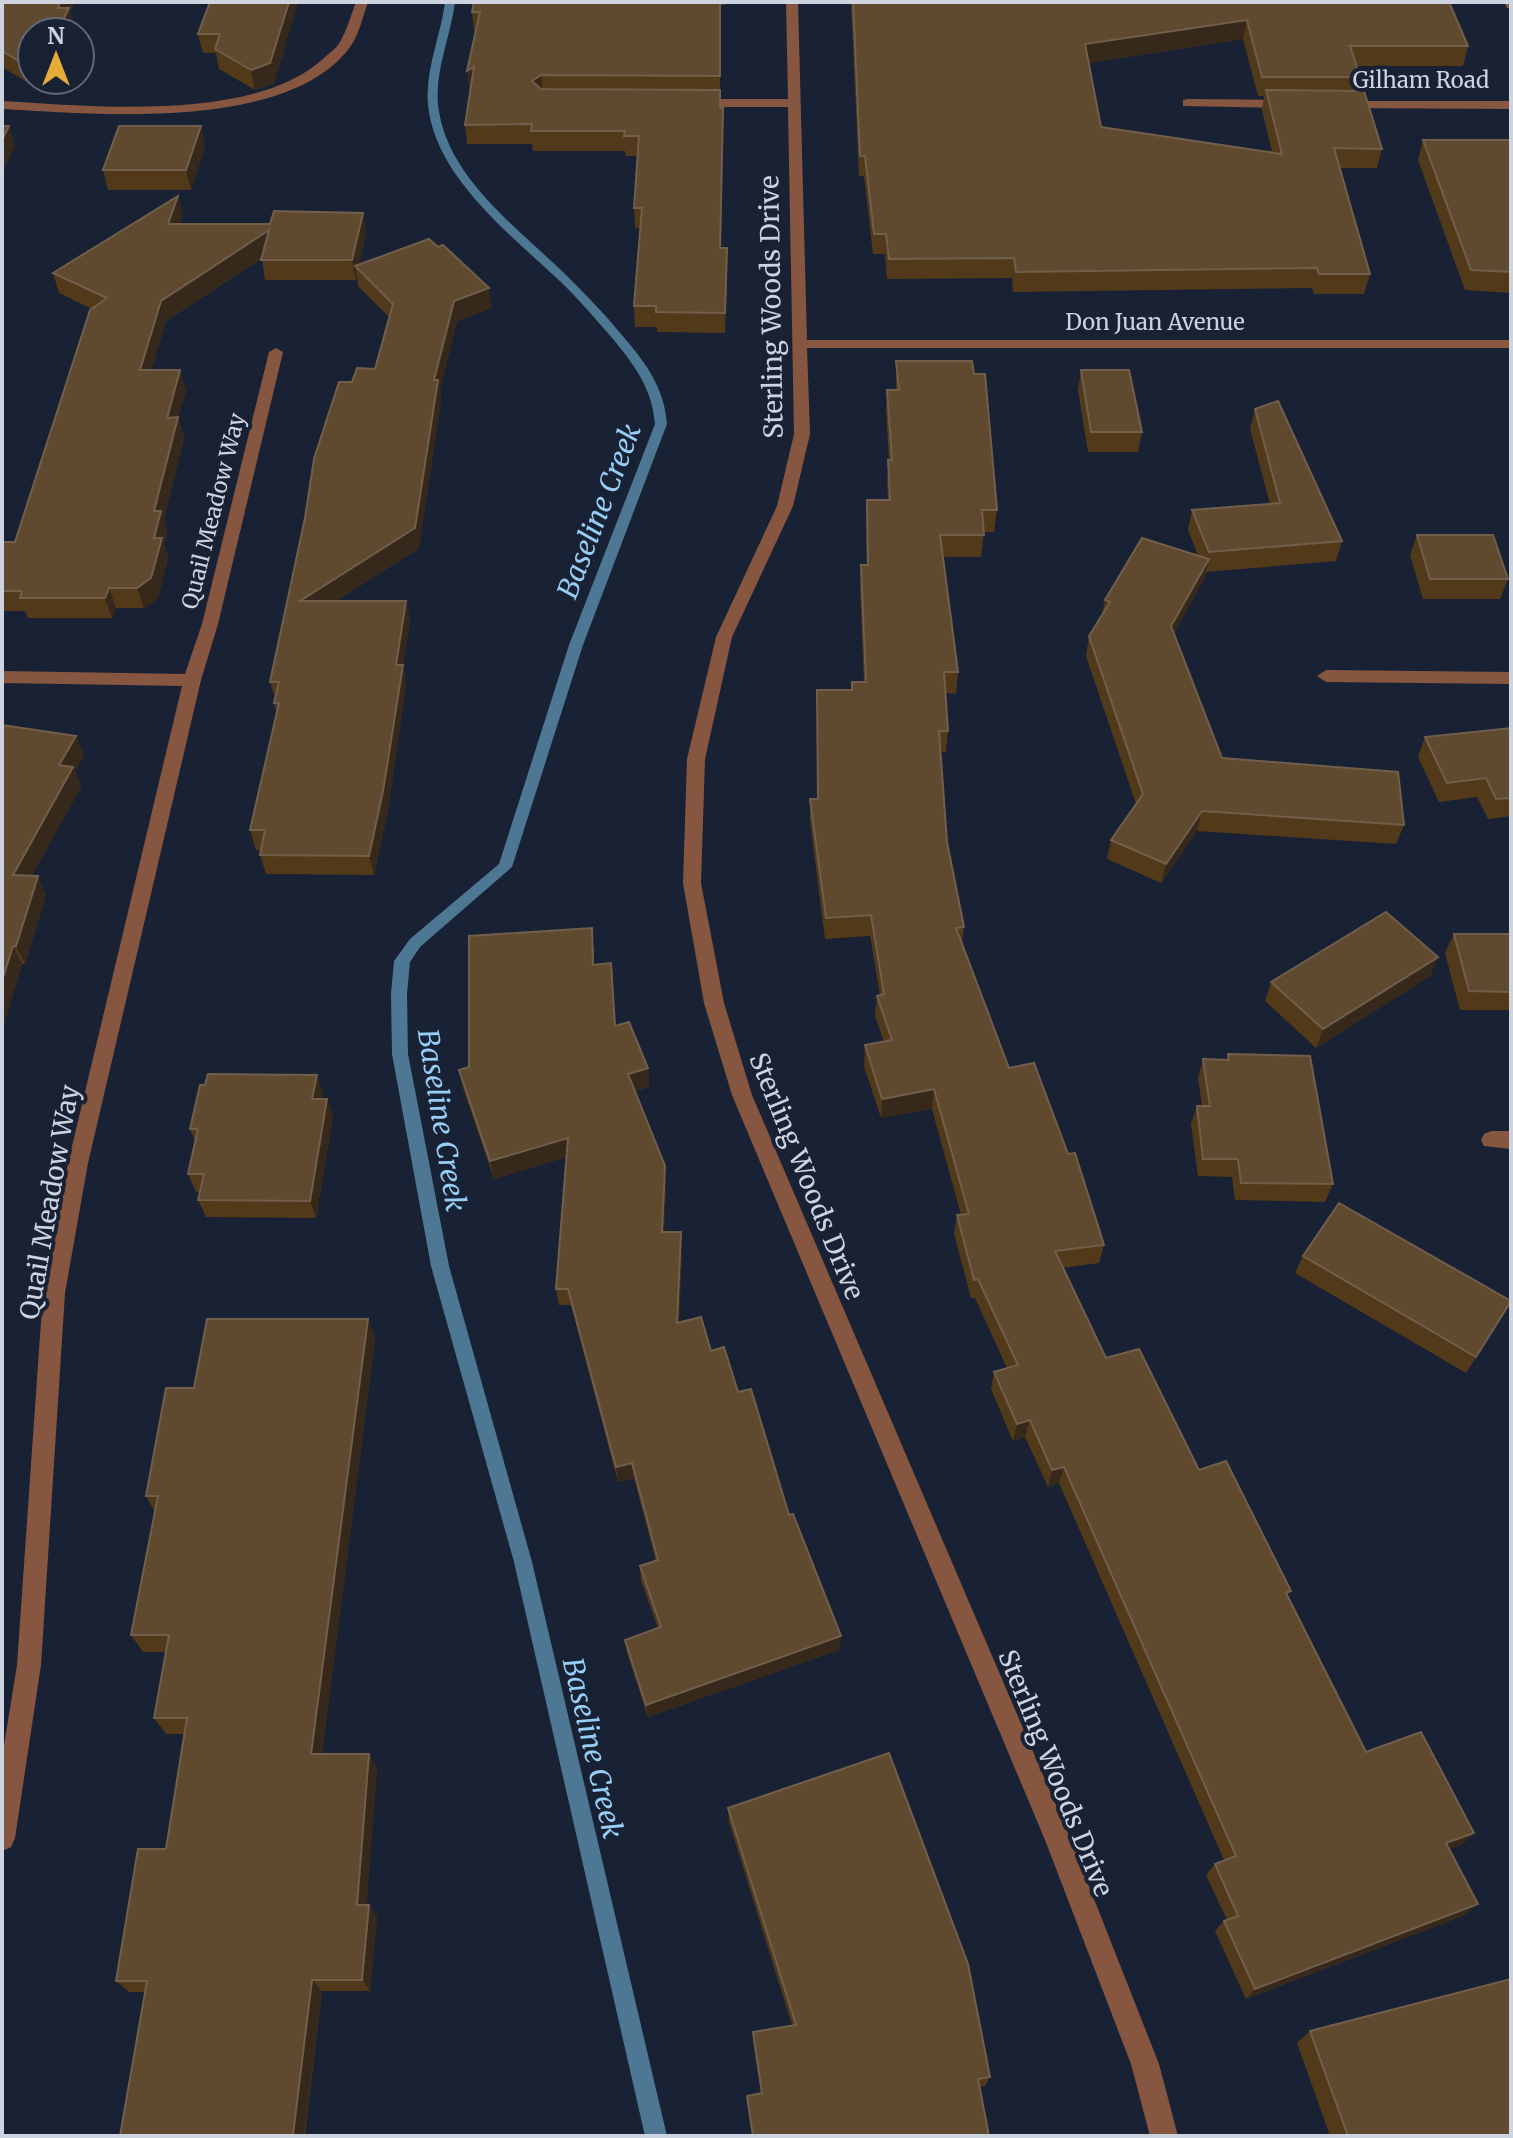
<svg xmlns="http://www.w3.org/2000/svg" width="1513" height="2138" font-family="Merriweather,serif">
	<rect width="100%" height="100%" fill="#192234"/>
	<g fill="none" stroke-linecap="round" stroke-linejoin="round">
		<path fill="#4d7793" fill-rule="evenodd" d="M 445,2 L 455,2 C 451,35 435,70 438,104 C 445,175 515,226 563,272 C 583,292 603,312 621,334 C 645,362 664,386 667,424 L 583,645 L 512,867 L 420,947 L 410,962 L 407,994 L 408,1054 L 449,1266 L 532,1562 L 667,2136 L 645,2136 L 514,1562 L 431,1266 L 392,1054 L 391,994 L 394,961 L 410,939 L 499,864 L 569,645 L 655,424 C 652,388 635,366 613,339 C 598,322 584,305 568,289 C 518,240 434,179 428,104 C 425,70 441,35 445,2 Z"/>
		<g fill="#875640" fill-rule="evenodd">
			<path d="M 356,2 L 368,2 C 363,16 359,35 350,47 C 288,132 95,114 2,109 L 2,101 C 93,106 251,123 323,59 C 328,54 337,48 340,42 C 347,30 351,15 356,2 Z"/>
			<polygon points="786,2 798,2 807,340 1511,340 1511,348 807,348 810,434 793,506 732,637 705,759 701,883 724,1003 752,1095 1070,1838 1159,2064 1178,2136 1150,2136 1131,2064 1045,1840 732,1095 704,1003 683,883 687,759 716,637 777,506 794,434 788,107 695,107 689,103 695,99 788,99"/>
			<polygon points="1504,2 1511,2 1511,9 1507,8"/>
			<polygon points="1188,99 1287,100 1293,104 1287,108 1183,106 1183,100"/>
			<polygon points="1338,101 1511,101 1511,109 1343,108 1338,107"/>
			<polygon points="276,348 283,352 218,624 201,680 88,1163 65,1293 41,1665 15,1838 11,1847 2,1851 2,1758 17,1665 43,1293 68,1163 182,686 2,683 2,671 185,674 202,624 269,352"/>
			<polygon points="1326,670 1511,672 1511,684 1326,682 1317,676"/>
			<polygon points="1491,1131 1511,1131 1511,1149 1484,1146 1481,1140 1484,1134"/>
		</g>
	</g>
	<g fill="#52391a" fill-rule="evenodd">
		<polygon points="2,2 73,2 73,6 70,12 74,27 32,32 32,80 49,80 43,92 2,67"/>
		<polygon points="210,2 298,2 274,83 255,90 219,69 216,53 203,53 198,34"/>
		<polygon points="474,2 725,2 725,5 720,5 720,96 723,128 721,248 727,268 725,333 657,332 657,327 635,327 634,306 640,228 635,228 634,208 638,156 626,156 625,151 533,151 532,144 467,144 465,125 470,90 469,90 476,31 474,31 472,12"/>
		<path d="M 851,2 L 1449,2 L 1468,46 L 1463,66 L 1357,66 L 1360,77 L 1357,91 L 1382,149 L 1377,168 L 1340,168 L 1370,274 L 1364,294 L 1314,294 L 1312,288 L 1013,292 L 1012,278 L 887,279 L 885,254 L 873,254 L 864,176 L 859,176 ZM 1243,39 L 1258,96 L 1264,96 L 1262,110 L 1272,152 L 1101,127 L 1089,63 Z"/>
		<polygon points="1423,140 1511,143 1511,293 1465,290 1418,160"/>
		<polygon points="205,146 191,190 108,190 103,170"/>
		<polygon points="363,213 366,233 359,264 492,308 457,321 440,390 441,400 419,548 336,601 406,601 410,621 403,665 406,685 388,810 374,875 266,874 260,855 261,850 256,850 250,830 277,714 274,703 275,698 270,682 352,382 375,369 389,317 358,286 357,276 356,280 265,280 262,258 166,321 151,370 186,390 178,417 184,438 164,519 167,531 164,544 168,558 158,598 144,608 116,608 112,618 28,618 25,611 2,611 2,542 15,542 92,309 59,293 53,273 183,216 180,224 270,224"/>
		<polygon points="896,361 974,374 997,510 994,532 984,532 981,557 943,557 958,672 956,694 946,693 948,731 946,752 941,752 947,842 964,927 962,943 1009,1068 1104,1245 1099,1263 1063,1268 1106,1358 1199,1470 1288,1597 1366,1752 1474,1833 1461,1845 1449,1849 1465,1915 1246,1999 1215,1931 1224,1921 1227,1920 1206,1875 1215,1864 1224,1860 1059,1483 1048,1487 1025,1437 1013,1441 991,1389 994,1372 1007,1368 975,1298 971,1298 954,1234 957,1215 961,1215 932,1109 881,1118 864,1066 865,1045 884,1042 875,1016 877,996 880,995 870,936 825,939 810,821 810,799 817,799 817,690 851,690 852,682 864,682 860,587 861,565 867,565 866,522 867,500 888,500 887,482 889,460 886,412 887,390 896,390"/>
		<polygon points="1081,370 1142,432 1138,452 1088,452 1078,390"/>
		<polygon points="1255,409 1342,541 1336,561 1206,572 1204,579 1174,633 1222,758 1404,825 1396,844 1197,831 1161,883 1107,859 1111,840 1136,804 1086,656 1089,636 1102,614 1105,600 1198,555 1188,530 1192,510 1270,504 1250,429"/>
		<polygon points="1417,535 1508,579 1500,599 1423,599 1410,555"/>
		<polygon points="2,725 76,736 84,755 75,771 81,787 32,875 46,895 25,964 22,964 2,1031"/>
		<polygon points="1511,728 1511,816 1488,819 1477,797 1439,802 1418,757 1425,737"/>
		<polygon points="1454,934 1511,934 1511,1010 1460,1010 1445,953"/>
		<polygon points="594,947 594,964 611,963 615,1026 648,1068 649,1087 635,1091 666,1184 664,1232 681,1232 682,1250 679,1323 711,1351 738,1392 841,1636 839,1650 648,1717 627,1653 625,1640 658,1628 641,1581 640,1566 656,1561 634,1478 618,1482 571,1305 559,1305 556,1289 567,1157 494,1179 463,1088 459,1070 469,1067"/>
		<polygon points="1438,957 1430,976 1316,1048 1265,1001 1271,982"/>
		<polygon points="1228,1054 1333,1184 1325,1202 1235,1200 1232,1177 1198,1176 1191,1124 1197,1106 1202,1106 1198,1078 1203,1059 1226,1060"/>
		<polygon points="323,1093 321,1099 327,1099 333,1117 316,1218 206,1217 198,1200 200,1192 196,1192 188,1174 195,1142 190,1129"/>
		<polygon points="1303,1256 1511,1302 1466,1373 1295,1273"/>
		<polygon points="368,1319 375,1339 322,1754 369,1754 377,1769 366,1905 377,1917 370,1991 322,1991 305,2135 329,2136 120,2136 145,1992 129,1992 116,1981 166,1849 184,1734 166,1734 154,1718 166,1652 143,1652 131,1635 155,1512 146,1496 194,1388"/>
		<polygon points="728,1808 990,2077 985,2086 979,2087 989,2136 752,2136 747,2096 761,2093 753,2041 753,2032 792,2025 729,1822"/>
		<polygon points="1310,2031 1511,2136 1330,2136 1297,2043"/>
	</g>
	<g fill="#36291b">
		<polygon points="60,2 73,2 73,6 70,12 74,27 72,32 57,32 58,8"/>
		<polygon points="289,2 298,2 274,83 255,90 251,70"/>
		<polygon points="1247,20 1243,39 1083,64 1085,44"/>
		<polygon points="474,67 476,87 469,90 467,71"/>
		<polygon points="541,75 543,95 532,81"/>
		<polygon points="39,80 49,80 43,92"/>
		<polygon points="9,126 15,146 2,174 2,140"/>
		<polygon points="201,126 205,146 191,190 186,170"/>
		<polygon points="178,196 183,216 173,244 168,224"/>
		<polygon points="363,213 366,233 358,269 355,266 357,276 356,280 352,260"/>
		<polygon points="269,230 273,250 166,321 145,390 140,370 161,301"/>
		<polygon points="727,248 727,268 725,333 725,313"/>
		<polygon points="489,288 492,308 457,321 440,390 441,400 419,548 304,621 300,601 434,380 454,301"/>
		<polygon points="180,370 186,390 172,438 167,418"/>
		<polygon points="178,417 184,438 164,519 167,531 164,544 168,558 158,598 144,608 137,588 154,538 154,511"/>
		<polygon points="1209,559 1204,579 1167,646 1171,626"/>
		<polygon points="109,588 116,608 112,618 105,598"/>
		<polygon points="406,601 410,621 403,665 406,685 388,810 374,875 369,856 396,665"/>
		<polygon points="76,736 84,755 75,771 81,787 21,895 13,875 59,765"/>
		<polygon points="1202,811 1197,831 1161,883 1166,864"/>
		<polygon points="38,876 46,895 25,964 16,946"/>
		<polygon points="13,946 22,964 2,1031 2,981"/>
		<polygon points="1438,957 1430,976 1316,1048 1323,1029"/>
		<polygon points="648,1068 649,1087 630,1092 628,1074"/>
		<polygon points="317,1075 323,1093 318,1117 312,1099"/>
		<polygon points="934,1089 932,1109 881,1118 882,1099"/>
		<polygon points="327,1099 333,1117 316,1218 310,1201"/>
		<polygon points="568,1138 571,1156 494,1179 490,1161"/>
		<polygon points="665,1166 666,1184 663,1250 662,1232"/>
		<polygon points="681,1232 682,1250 678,1340 677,1323"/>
		<polygon points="368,1319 375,1339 320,1769 311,1754"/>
		<polygon points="1030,1420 1025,1437 1013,1441 1017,1424"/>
		<polygon points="632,1463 634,1478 618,1482 616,1467"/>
		<polygon points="1064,1467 1059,1483 1048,1487 1052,1470"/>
		<polygon points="841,1636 839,1650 648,1717 646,1705"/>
		<polygon points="369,1754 377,1769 366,1917 357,1905"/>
		<polygon points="1474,1833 1461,1845 1434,1855 1446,1843"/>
		<polygon points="1478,1904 1465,1915 1246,1999 1255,1989"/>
		<polygon points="369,1905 377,1917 370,1991 362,1980"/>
		<polygon points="312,1980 322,1991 304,2136 293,2135"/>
	</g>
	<g fill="#5f492f" stroke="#715f4b" stroke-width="2">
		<polygon points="2,2 60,2 58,8 69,8 57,32 32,32 32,69 2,51"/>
		<polygon points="210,2 289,2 270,63 251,70 215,49 220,34 198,34"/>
		<polygon points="474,2 720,2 720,76 541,75 532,81 541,89 720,90 720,108 723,108 720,248 727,248 725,313 656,312 656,306 634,306 642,208 634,208 639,136 624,136 625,131 531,131 532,124 465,125 474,67 467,71 480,12 472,12"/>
		<polygon points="853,2 1449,2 1468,46 1350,46 1360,77 1262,77 1247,20 1085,44 1101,127 1282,154 1266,90 1364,91 1382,149 1334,148 1370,274 1319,274 1317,268 1016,272 1014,258 889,259 886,234 874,234 865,156 860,156"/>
		<polygon points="2,126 9,126 2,140"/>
		<polygon points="119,126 201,126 186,170 103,170"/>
		<polygon points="1423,140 1510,140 1511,143 1511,272 1471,270"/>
		<polygon points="178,196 168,224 270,224 274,211 363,213 352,260 261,260 269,230 161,301 140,370 180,370 167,418 178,417 154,511 161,511 154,538 162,538 151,578 137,588 109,588 105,598 20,598 22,591 2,591 2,542 15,542 90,310 107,298 53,273"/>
		<polygon points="429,239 438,247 443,245 489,288 454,301 434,380 438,380 415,528 300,601 406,601 396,665 403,665 383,791 369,856 260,855 265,830 250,830 279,703 274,703 279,682 270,682 305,518 314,459 339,382 352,382 357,368 375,369 393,304 355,266"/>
		<polygon points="896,361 972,361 974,374 985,374 997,510 982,510 984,535 940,535 958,672 944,672 948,731 939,731 947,842 964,927 956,928 1009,1068 1034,1063 1068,1154 1075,1153 1104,1245 1055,1251 1106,1358 1139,1349 1199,1470 1226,1461 1291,1591 1286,1593 1366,1752 1421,1732 1474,1833 1446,1843 1478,1904 1255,1989 1224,1921 1238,1916 1215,1864 1236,1856 1064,1467 1052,1470 1030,1420 1017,1424 994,1372 1018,1365 978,1279 974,1280 957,1215 969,1214 934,1089 882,1099 865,1045 892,1040 877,996 884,994 871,915 826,918 810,799 818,799 817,690 852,690 852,682 866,682 861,565 868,565 867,500 890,500 888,460 892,460 887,390 899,390"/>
		<polygon points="1081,370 1129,370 1142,432 1091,432"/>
		<polygon points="1278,401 1342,541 1209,552 1192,510 1280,503 1255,409"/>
		<polygon points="1417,535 1493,535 1508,579 1430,579"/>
		<polygon points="1142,538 1209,559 1171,626 1222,758 1398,772 1404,825 1202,811 1166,864 1111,840 1143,794 1089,636 1110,602 1105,600"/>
		<polygon points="2,725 76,736 59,765 73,767 13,875 38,876 16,946 13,946 2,981"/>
		<polygon points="1511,728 1511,798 1496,799 1486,778 1447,783 1425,737"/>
		<polygon points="1386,912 1438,957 1323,1029 1271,982"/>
		<polygon points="592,928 593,965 611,963 615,1026 629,1022 648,1068 628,1074 665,1166 662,1232 681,1232 677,1323 701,1317 711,1351 724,1347 738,1392 751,1389 789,1515 793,1514 841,1636 646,1705 625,1640 661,1627 640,1566 658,1560 632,1463 616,1467 568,1289 556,1289 568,1138 490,1161 459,1070 469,1067 469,936"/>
		<polygon points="1454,934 1511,934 1511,992 1469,991"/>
		<polygon points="1228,1054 1310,1056 1333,1184 1241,1183 1238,1159 1203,1159 1197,1106 1210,1106 1203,1059 1229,1060"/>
		<polygon points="208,1074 317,1075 312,1099 327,1099 310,1201 198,1200 204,1174 188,1174 198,1129 190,1129 200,1085 205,1085"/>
		<polygon points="1339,1203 1511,1301 1476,1357 1303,1256"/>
		<polygon points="207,1319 368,1319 311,1754 369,1754 357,1905 369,1905 362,1980 312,1980 293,2135 328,2136 120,2136 147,1981 116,1981 138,1849 166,1849 187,1718 154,1718 169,1635 131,1635 158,1496 146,1496 166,1388 194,1388"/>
		<polygon points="889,1753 968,1964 990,2077 978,2079 989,2136 753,2136 747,2096 762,2093 753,2032 796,2025 728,1808"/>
		<polygon points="1511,1979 1511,2136 1348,2136 1310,2031"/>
	</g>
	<g text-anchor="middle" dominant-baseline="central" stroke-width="8" stroke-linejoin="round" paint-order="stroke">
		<g font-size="22" fill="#cdd3df" stroke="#192234">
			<text x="1421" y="80">Gilham Road</text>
			<text x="1155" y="322">Don Juan Avenue</text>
			<text transform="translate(213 511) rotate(-76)">Quail Meadow Way</text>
		</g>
		<g font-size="26" fill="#cdd3df" stroke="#192234">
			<text transform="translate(771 307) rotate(-91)">Sterling Woods Drive</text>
			<text transform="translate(807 1176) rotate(68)">Sterling Woods Drive</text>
			<text transform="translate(49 1202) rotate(-80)">Quail Meadow Way</text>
			<text transform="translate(1056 1773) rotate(68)">Sterling Woods Drive</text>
		</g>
		<g font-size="28" font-style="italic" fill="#97cef6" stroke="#192234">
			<text transform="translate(599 511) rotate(-69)">Baseline Creek</text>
			<text transform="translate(442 1120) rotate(81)">Baseline Creek</text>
			<text transform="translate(593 1748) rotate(77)">Baseline Creek</text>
		</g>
	</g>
	<rect width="1513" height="2138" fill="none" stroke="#cdd3df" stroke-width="8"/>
	<g transform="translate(56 56)"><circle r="38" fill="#192234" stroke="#616978" stroke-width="2"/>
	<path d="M0-6L14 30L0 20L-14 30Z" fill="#e6ac36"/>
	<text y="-12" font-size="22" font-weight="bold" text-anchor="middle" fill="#cdd3df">N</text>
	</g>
</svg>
